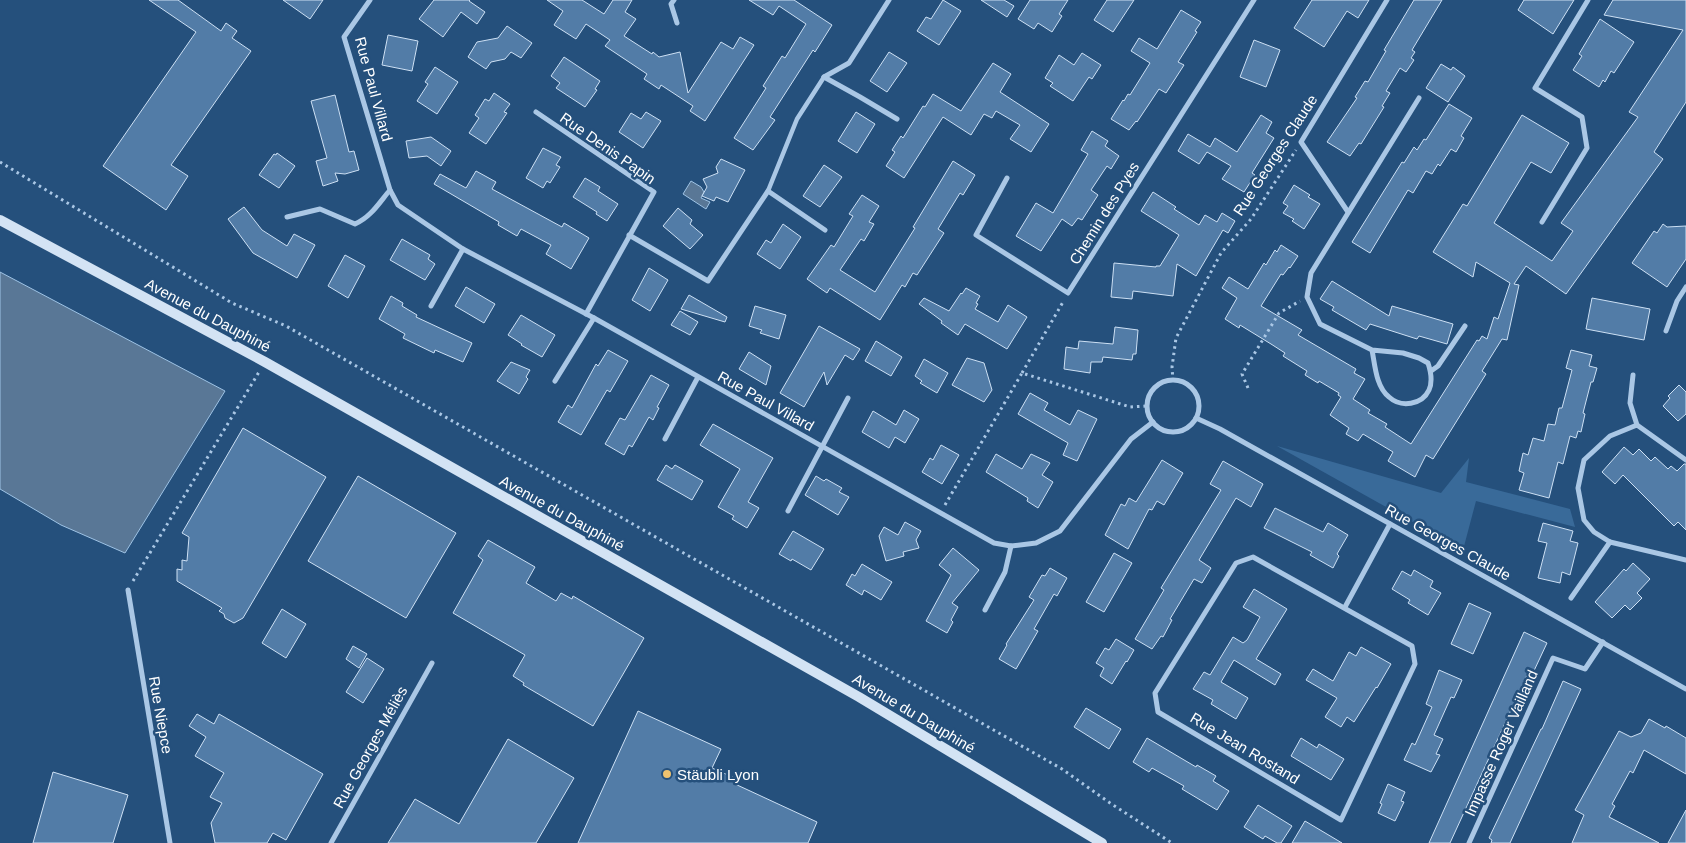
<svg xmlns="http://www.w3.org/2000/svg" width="1686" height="843" font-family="Arial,sans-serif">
	<rect width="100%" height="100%" fill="#25507c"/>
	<polygon fill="#396a99" points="1277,446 1441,493 1469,458 1466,482 1570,509 1575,527 1476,501 1463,550"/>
	<g fill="#597796" stroke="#9ec3e5">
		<polygon points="691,181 701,187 704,192 701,198 710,202 706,209 683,194"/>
		<polygon points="0,272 225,391 125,553 61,525 0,489"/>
	</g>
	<g fill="#527ca7" stroke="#cde0f4">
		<polygon points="149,0 178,0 221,31 226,23 237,31 232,38 251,51 171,165 188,176 166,210 103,166 196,32"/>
		<polygon points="283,0 323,0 310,19"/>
		<polygon points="434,0 470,0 469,1 485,12 477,24 461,12 443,37 419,19"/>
		<polygon points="547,0 582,0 604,14 613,0 632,0 625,12 636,19 624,36 652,54 653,52 659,57 680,52 688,93 721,42 733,49 740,37 754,45 705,121 690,111 693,106 661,85 659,89 644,79 647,74 605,46 610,40 586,24 576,39 554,25 563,11"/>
		<polygon points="749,0 794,0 832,25 815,52 813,50 770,117 775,120 753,150 734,138 766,88 763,86 782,56 785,58 806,24 779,6 773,15"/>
		<polygon points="943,0 961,11 939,45 917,31 926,17 931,19"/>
		<polygon points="981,0 1004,0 1014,6 1007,17"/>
		<polygon points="1030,0 1068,0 1059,14 1062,16 1052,32 1038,23 1034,29 1018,19"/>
		<polygon points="1107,0 1134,0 1113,32 1094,20"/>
		<polygon points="1312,0 1369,0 1358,18 1347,11 1324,47 1294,28"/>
		<polygon points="1414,0 1442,0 1412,50 1415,52 1411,58 1414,60 1406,72 1400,68 1386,91 1390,93 1382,106 1384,107 1361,144 1359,143 1350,156 1327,142 1357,98 1355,97 1365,81 1368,82 1386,51 1384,50"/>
		<polygon points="1524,0 1574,0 1553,34 1518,10"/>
		<polygon points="1613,0 1686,0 1686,102 1654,152 1663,159 1566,294 1526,266 1514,284 1519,285 1507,340 1502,339 1482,371 1486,374 1443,443 1433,459 1426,455 1415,477 1388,461 1393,452 1363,434 1358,441 1346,434 1349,428 1330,415 1341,397 1338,395 1339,393 1319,381 1318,383 1305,375 1307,371 1283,356 1285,353 1271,344 1240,325 1239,328 1225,319 1237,298 1222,288 1229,277 1248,289 1264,263 1266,265 1275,250 1277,252 1281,245 1298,256 1290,268 1289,267 1283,275 1281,274 1261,306 1302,330 1298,335 1356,369 1354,373 1365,379 1353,399 1370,410 1368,413 1387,424 1385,427 1411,444 1477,340 1479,341 1482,336 1487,339 1494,317 1498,319 1510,283 1476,262 1473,277 1433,252 1463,204 1467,206 1522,115 1569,143 1551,173 1531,162 1494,223 1552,261 1573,231 1561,223 1638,117 1629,112 1683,30 1604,15"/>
		<polygon points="1181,10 1201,22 1195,31 1197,32 1178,62 1184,65 1166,93 1159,89 1137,122 1136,121 1129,130 1111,119 1123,100 1124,101 1128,94 1130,95 1150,63 1131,51 1139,38 1157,49"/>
		<polygon points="1600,19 1634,42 1614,73 1611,71 1605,82 1603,80 1599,87 1573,70 1582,56 1579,54"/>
		<polygon points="507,26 532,43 521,58 511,52 505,59 491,62 486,69 468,57 477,42 498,38"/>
		<polygon points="388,35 418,41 412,71 382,65"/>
		<polygon points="1254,40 1280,50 1266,87 1240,77"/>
		<polygon points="889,52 907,63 887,92 870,81"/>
		<polygon points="1082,53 1101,65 1092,79 1089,77 1073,101 1050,86 1053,83 1045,78 1059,55 1074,65"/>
		<polygon points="564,57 600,81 595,89 597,90 585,107 556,88 560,83 551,76"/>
		<polygon points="993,63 1011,74 1000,92 1049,124 1031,152 1010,139 1020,125 996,111 992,118 984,114 971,135 943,117 904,178 886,166 895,152 892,150 901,136 903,138 923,106 925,107 933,94 961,111"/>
		<polygon points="1441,64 1451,70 1453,67 1465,76 1448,102 1426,88"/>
		<polygon points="435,67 458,82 437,114 417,101 428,84 425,82"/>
		<polygon points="494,93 510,104 504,112 507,113 486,144 469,133 479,118 475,115 485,99 489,101"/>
		<polygon points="335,95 349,152 354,151 359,170 345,174 335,173 338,181 323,186 316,161 327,158 311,101"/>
		<polygon points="1449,104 1472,118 1461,136 1464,138 1456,152 1451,149 1440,166 1438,164 1432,174 1426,171 1413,193 1408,190 1370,253 1352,242 1402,162 1404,163 1414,147 1417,150 1424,139 1426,140"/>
		<polygon points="646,112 661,121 643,148 619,132 631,113 641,119"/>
		<polygon points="856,112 875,124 857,153 838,141"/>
		<polygon points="1261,115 1272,122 1266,133 1274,138 1252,173 1255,175 1244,192 1222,179 1231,166 1207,152 1199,164 1178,151 1188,134 1210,147 1215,138 1237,152"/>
		<polygon points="1092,131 1108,141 1105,146 1119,156 1111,169 1107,166 1091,190 1098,195 1082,220 1078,218 1072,226 1062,219 1041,251 1016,236 1036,203 1053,213 1088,154 1081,150"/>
		<polygon points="431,137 451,151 441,166 427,156 409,158 406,141"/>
		<polygon points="543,148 561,157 556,165 560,167 550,183 547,181 543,188 526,178"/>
		<polygon points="277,153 295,166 279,188 259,175 274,154 276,155"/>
		<polygon points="721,159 745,170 728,202 716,197 714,201 702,196 707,187 703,179 718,173 716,167"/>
		<polygon points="953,161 975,175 963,195 960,193 938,229 944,233 917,275 913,273 905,287 902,285 880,320 830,288 827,293 807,279 831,245 834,247 853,216 849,214 862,195 879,206 869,222 874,224 864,241 861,239 840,270 875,292 915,228 913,227"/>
		<polygon points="824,165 842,177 820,207 803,196"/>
		<polygon points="476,171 496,182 492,189 562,227 564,223 589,238 571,269 546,254 551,245 521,229 517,236 498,225 499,222 434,184 440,174 466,188"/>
		<polygon points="585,178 600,187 598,191 618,204 607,221 596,214 597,212 573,197"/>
		<polygon points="1294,185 1310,195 1308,197 1320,204 1304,229 1292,221 1294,219 1283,213 1288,206 1283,203"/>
		<polygon points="1153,192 1176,207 1174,209 1199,225 1205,215 1217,222 1222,213 1235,221 1228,233 1223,230 1196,276 1177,264 1173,296 1133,291 1132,299 1111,297 1114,263 1156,267 1156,266 1160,266 1179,235 1141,211"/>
		<polygon points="244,207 262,230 287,246 294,234 315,245 297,278 253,253 228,219"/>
		<polygon points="678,208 692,220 690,224 703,235 690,249 663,226"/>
		<polygon points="783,224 801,237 780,269 757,254 766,240 771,243"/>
		<polygon points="1663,224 1667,227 1686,226 1686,259 1667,287 1632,263 1654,231 1657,233"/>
		<polygon points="402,239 430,255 428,259 435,264 425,280 390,260"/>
		<polygon points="345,255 365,266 348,298 328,286"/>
		<polygon points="649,268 668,280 650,311 632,300"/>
		<polygon points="1332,281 1389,316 1392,306 1453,324 1447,344 1419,336 1417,339 1370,324 1366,330 1332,310 1334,307 1320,299"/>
		<polygon points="466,287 495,304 484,323 455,306"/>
		<polygon points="966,288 980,296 976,303 978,304 975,309 998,322 1008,305 1027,317 1007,349 965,324 958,335 941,323 942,321 919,304 924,298 949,311 961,293 962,294"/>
		<polygon points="689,295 727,317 725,322 681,309"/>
		<polygon points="391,296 403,303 402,306 417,315 416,317 472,343 463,362 435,350 434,353 403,338 405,334 379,319"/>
		<polygon points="1592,298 1650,309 1644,340 1586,329"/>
		<polygon points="755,306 786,315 779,339 760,333 762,330 749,326"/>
		<polygon points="680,311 698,322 690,335 671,325"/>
		<polygon points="521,315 555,335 542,357 521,345 522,344 508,335"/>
		<polygon points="819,326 860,349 853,360 845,355 827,385 824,372 804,407 780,393"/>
		<polygon points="1115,327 1138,330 1136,354 1133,354 1132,360 1103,357 1102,362 1091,362 1090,373 1064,369 1066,347 1078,349 1079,341 1113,344"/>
		<polygon points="876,341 902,357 891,376 865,361"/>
		<polygon points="608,350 628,361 610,392 607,390 581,435 558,422 568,405 572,408 596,364 598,366"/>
		<polygon points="1571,350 1592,355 1589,366 1597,368 1593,382 1591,382 1583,413 1585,414 1581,432 1578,431 1576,438 1570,436 1563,464 1558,462 1549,498 1519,490 1524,473 1519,471 1523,453 1528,455 1533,438 1544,441 1548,424 1555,425 1559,408 1562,408 1572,370 1566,368"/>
		<polygon points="749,352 771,366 766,385 739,369"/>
		<polygon points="967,358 984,363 992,390 984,402 952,385"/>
		<polygon points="924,359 948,373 937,393 920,383 922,381 915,376"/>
		<polygon points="511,362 530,370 526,377 528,379 519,394 497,381"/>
		<polygon points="651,375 669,385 657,407 659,408 653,420 649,417 632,447 629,445 624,455 605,444 620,418 625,420"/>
		<polygon points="1679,385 1686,392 1686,414 1678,421 1663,406 1670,398 1668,396"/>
		<polygon points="1030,393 1048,403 1044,410 1070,425 1078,410 1097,419 1077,461 1063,455 1068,443 1018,414"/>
		<polygon points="904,410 919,419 905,443 895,437 889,448 862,432 873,411 896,425"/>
		<polygon points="713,424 773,458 748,502 759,508 747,528 732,519 734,516 718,507 740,469 700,445"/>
		<polygon points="243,428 326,477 243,618 234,623 225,618 224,614 219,611 222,608 177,581 177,569 182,570 182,560 187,561 189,537 182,533"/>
		<polygon points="941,445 959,455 942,484 922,472 930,458 933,460"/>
		<polygon points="1624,447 1633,455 1639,449 1651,461 1655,457 1668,469 1671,466 1677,471 1684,464 1686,464 1686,530 1678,522 1674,526 1623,475 1615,484 1602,472"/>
		<polygon points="996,454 1022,469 1031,454 1050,463 1042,475 1053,482 1038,508 1027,501 1028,498 986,472"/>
		<polygon points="1162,460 1183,473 1164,505 1157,501 1152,510 1149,509 1128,549 1105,535 1121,504 1125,506 1129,498 1136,502"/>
		<polygon points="1223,461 1263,484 1251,507 1236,498 1199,560 1211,568 1202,583 1194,579 1170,619 1172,620 1163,637 1161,636 1152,649 1135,639 1164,590 1161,588 1221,490 1210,484"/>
		<polygon points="666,465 672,469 675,465 703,481 692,500 657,480"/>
		<polygon points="358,476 456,533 406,618 308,561"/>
		<polygon points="816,476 824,481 826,479 842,488 839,492 849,497 838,515 805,495"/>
		<polygon points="1275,508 1323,532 1328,523 1348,535 1337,554 1339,556 1333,568 1310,555 1312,552 1264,528"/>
		<polygon points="905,522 921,531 916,540 919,548 903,552 904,556 886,561 879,536 884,527 898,535"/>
		<polygon points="1543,523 1573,531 1570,541 1578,543 1570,575 1562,572 1560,583 1538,578 1547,543 1538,541"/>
		<polygon points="793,531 824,549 811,570 792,559 791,561 779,554"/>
		<polygon points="488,540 535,567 526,583 556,601 561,593 572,599 573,596 644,638 593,726 523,685 524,683 513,676 525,655 453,613 483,560 478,556"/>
		<polygon points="953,548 979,570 952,603 958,607 951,620 953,622 947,633 926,621 951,575 939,565"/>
		<polygon points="1114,553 1132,563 1104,612 1086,602"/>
		<polygon points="1633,563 1650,579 1637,593 1642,598 1630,610 1625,605 1612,618 1595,602 1624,569 1626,571"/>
		<polygon points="862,564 892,582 881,600 864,590 862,595 846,585 852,574 855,576"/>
		<polygon points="1050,568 1067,578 1057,596 1054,594 1034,629 1038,631 1016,669 999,659 1007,645 1006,644 1034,600 1029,597 1042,575 1045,576"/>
		<polygon points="1414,570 1433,581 1430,587 1441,593 1428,615 1408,603 1410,600 1392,589 1402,571 1411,576"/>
		<polygon points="1254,589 1287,609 1256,659 1281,674 1275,685 1234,660 1221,682 1248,698 1236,719 1211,704 1213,700 1193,689 1204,672 1210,675 1233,637 1243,643 1247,640 1260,617 1243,607"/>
		<polygon points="1469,603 1491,613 1473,654 1451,644"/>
		<polygon points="282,609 306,624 286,658 262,643"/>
		<polygon points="1524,632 1547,643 1532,675 1528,673 1450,843 1429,843"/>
		<polygon points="1116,639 1134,650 1127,662 1126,661 1112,684 1100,676 1104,668 1096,663 1105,648 1109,650"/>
		<polygon points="353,646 367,654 359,668 346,659"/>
		<polygon points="1361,647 1391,664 1377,688 1376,687 1354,722 1347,717 1341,727 1325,717 1337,698 1306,680 1313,669 1333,681 1349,652 1356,656"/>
		<polygon points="367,658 384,669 363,703 346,692"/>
		<polygon points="1439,670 1462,680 1454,698 1451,697 1434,735 1443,739 1436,754 1440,755 1431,772 1404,760 1412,743 1415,745 1432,707 1426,704"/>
		<polygon points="1563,681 1581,689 1510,843 1491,843 1492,840 1489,838 1541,729 1542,729"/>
		<polygon points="1086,708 1121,729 1109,749 1074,727"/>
		<polygon points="638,711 721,749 712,768 737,779 735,784 817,822 808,843 578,843"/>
		<polygon points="197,714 214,724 219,714 323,774 286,840 273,833 267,843 215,843 211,823 222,803 210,797 224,773 195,756 206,737 189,726"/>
		<polygon points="1649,719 1665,728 1666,726 1686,738 1686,774 1644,750 1633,773 1630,771 1612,804 1615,806 1609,817 1659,843 1572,843 1584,815 1575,810 1619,731 1631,737 1641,733"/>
		<polygon points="1147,738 1196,767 1197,765 1216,776 1213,781 1229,791 1217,810 1182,789 1184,786 1152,768 1149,772 1133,762"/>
		<polygon points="1301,738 1317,748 1319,744 1344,759 1331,780 1291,756"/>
		<polygon points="508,739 574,778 536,843 388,843 415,799 459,824"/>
		<polygon points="53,772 128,795 113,843 33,843"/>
		<polygon points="1388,784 1405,792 1401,801 1404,802 1395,821 1378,813 1382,804 1380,803"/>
		<polygon points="1258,805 1292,826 1281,843 1277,843 1265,836 1263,839 1244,827"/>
		<polygon points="1686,810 1686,843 1668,843"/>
		<polygon points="1305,821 1342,843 1292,843"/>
	</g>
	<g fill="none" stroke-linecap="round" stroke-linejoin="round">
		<g stroke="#aac7e5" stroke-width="3" stroke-dasharray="2.5 4" stroke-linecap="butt">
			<polyline points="0,162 232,303 286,326 1062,769 1110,803 1172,843"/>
			<polyline points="1022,373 1063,302"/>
			<polyline points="1173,381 1172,367 1176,338 1221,253 1251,219 1296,150"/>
			<polyline points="1248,388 1242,374 1279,313 1300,301"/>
			<polyline points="945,505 1022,373 1130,407 1146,406"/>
			<polyline points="133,581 259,372"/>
		</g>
		<polyline stroke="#aac7e5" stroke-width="4.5" points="768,191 797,119 824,77"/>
		<g stroke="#aac7e5" stroke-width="5">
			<polyline points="370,0 344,37 390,190 398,205 463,249 594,318 994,543 1011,546 1036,543 1060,531 1131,439 1153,422"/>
			<polyline points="674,0 671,4 677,23"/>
			<polyline points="824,77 849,63 889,0"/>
			<polyline points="824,77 860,97 897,119"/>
			<polyline points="536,112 654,192 586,314"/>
			<polyline points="1007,178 976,235 1068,293 1254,0"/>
			<polyline points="1348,212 1301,142 1387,0"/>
			<path d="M 287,217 L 320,209 L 355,224 C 371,217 379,203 390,190"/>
			<polyline points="1542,222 1587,148 1582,117 1535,88 1588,0"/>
			<polyline points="629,235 708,281 768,191 825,230"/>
			<polyline points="431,306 463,249"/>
			<polyline points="1666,331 1677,301 1686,287"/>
			<path d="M 1372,350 C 1375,365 1376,387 1389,397 C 1401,408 1422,405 1429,390 C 1433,381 1431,372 1428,363 L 1419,358 L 1403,353 L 1372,350 L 1320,324 L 1307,297 L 1311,273 L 1419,98"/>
			<polyline points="1431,371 1438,366 1465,326"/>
			<polyline points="1633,375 1630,403 1637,425"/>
			<circle cx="1173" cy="406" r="26"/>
			<polyline points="555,381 594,318"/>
			<polyline points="1196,418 1220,429 1686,689"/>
			<polyline points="665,439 698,377"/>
			<polyline points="1686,460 1637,425 1610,436 1584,460 1578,488 1584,520 1594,532 1610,542 1686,560"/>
			<polyline points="788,511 848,398"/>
			<polygon points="1253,557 1412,646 1415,664 1341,820 1158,712 1155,693 1236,563"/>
			<polyline points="128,590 170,843"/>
			<polyline points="1571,598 1610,542"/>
			<polyline points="1345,607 1390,524"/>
			<polyline points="985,610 1005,572 1011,546"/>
			<polyline points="331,843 432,663"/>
			<polyline points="1469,843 1553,658 1585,669 1603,642"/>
		</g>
		<polyline stroke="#d3e3f4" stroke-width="10" points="0,220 265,362 859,697 1102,843"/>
	</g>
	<circle fill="#eec26f" stroke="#25507c" stroke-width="2" cx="667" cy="774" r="5"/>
	<g text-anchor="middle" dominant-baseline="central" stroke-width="5" stroke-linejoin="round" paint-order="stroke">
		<g font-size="15" fill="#fff" stroke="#25507c">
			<text transform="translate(374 89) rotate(75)">Rue Paul Villard</text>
			<text transform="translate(608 148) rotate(35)">Rue Denis Papin</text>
			<text transform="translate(1275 155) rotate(-57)">Rue Georges Claude</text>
			<text transform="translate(1104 213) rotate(-58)">Chemin des Pyes</text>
			<text transform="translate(208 315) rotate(28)">Avenue du Dauphiné</text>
			<text transform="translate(766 401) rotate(29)">Rue Paul Villard</text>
			<text transform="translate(562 513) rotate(29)">Avenue du Dauphiné</text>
			<text transform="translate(1448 542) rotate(29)">Rue Georges Claude</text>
			<text transform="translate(914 713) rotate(31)">Avenue du Dauphiné</text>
			<text transform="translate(161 715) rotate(80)">Rue Niepce</text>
			<text transform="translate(1501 743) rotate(-66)">Impasse Roger Vailland</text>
			<text transform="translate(370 747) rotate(-61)">Rue Georges Méliès</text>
			<text transform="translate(1245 748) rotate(31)">Rue Jean Rostand</text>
		</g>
		<g font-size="15" fill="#fff" stroke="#25507c" text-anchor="start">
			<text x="677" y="774">Stäubli Lyon</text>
		</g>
	</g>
</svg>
